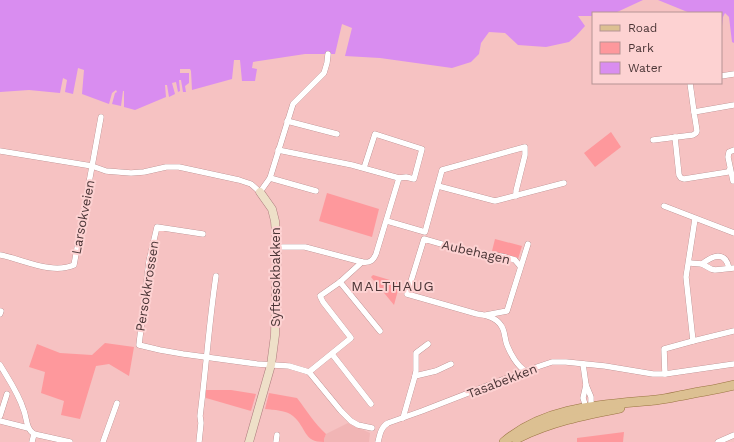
<svg xmlns="http://www.w3.org/2000/svg" width="734" height="442" font-family="'Work Sans',sans-serif">
	<rect width="100%" height="100%" fill="#f6c2c2"/>
	<polygon fill="#f1b5b5" points="348,423 370,433 369,442 324,442 324,439 326,434"/>
	<g fill="#fe989c">
		<polygon points="611,132 621,147 595,167 584,153"/>
		<polygon points="327,193 379,209 372,237 319,221"/>
		<polygon points="495,239 522,246 518,259 492,251"/>
		<polygon points="373,275 400,283 394,305 371,277"/>
		<polygon points="105,343 134,347 129,376 109,364 96,366 80,419 61,415 64,401 41,393 45,372 29,367 37,344 60,353 92,355"/>
		<polygon points="206,390 231,390 256,394 251,411 206,398"/>
		<path d="M 269,393 L 297,398 C 307,411 315,424 326,434 L 324,439 L 324,442 C 303,442 307,428 293,416 C 286,410 274,410 265,409 Z"/>
		<polygon points="624,432 623,442 577,442 577,438"/>
	</g>
	<g fill="#d98df0">
		<polygon points="0,0 648,0 643,0 615,13 593,13 593,16 578,16 585,26 576,36 569,42 546,47 518,45 505,33 489,32 481,43 479,54 471,62 452,68 380,58 345,56 352,28 342,24 335,54 305,54 253,62 252,68 257,69 255,81 242,81 240,60 234,60 232,79 192,90 191,71 190,69 180,69 180,73 189,73 189,83 185,86 186,92 183,92 181,80 179,80 180,91 178,92 176,82 172,83 175,94 169,97 167,85 165,85 166,97 135,110 124,107 124,91 123,91 121,106 112,104 115,93 117,92 116,90 112,93 109,104 82,94 84,70 78,68 73,94 65,92 67,80 63,78 60,93 29,90 0,92"/>
		<polygon points="658,0 734,0 734,43 732,42 729,17 725,13 723,17 721,35 721,13 690,13"/>
	</g>
	<g fill="none" stroke-linecap="round" stroke-linejoin="round">
		<defs>
			<g id="street">
				<polyline points="721,76 734,74"/>
				<polyline points="690,83 694,112"/>
				<polyline points="287,121 337,134"/>
				<polyline points="675,137 679,175 681,178 684,179 728,172 730,169"/>
				<polyline points="653,140 693,135 696,133 697,131 694,112 734,105"/>
				<polyline points="278,150 352,165 399,178 406,177 414,179 422,149 375,134 364,168"/>
				<polyline points="0,151 92,166 106,171 131,173 144,172 166,167 179,167 239,180 251,184 260,192 270,178 293,104 324,73 327,63 328,54"/>
				<polyline points="270,178 316,191"/>
				<polyline points="733,181 728,157 729,152 734,150"/>
				<polyline points="438,186 495,201 564,183"/>
				<polyline points="664,206 734,233"/>
				<polyline points="387,221 425,232 442,170 525,147 525,155 516,191 516,196"/>
				<polyline points="203,234 157,227 149,261 139,345 160,350 183,354 257,364 289,366 309,372 341,411 351,421 358,425 372,428"/>
				<path d="M 277,247 L 305,247 L 362,262 C 370,263 373,261 376,254 L 399,178"/>
				<path d="M 0,255 C 23,259 51,275 74,265 L 101,117"/>
				<polyline points="690,263 702,264 711,269 715,270 734,268"/>
				<path d="M 702,264 C 712,256 725,250 729,268"/>
				<path d="M 520,266 L 515,260 L 505,257 L 495,255 L 483,256 L 424,239 L 407,294 L 477,314 C 487,315 499,319 503,329 C 505,334 505,340 507,345 C 511,355 516,364 525,371"/>
				<polyline points="340,282 380,331"/>
				<polyline points="0,314 1,311"/>
				<polyline points="486,315 507,311 528,244"/>
				<polyline points="693,341 686,277 695,219"/>
				<polyline points="332,354 371,404"/>
				<polyline points="583,364 586,385 591,397 591,408"/>
				<path d="M 0,365 C 9,380 19,394 24,411 C 27,419 26,429 34,434 L 32,442"/>
				<polyline points="309,372 351,338 323,302 320,296 340,282 362,262"/>
				<polyline points="665,374 664,349 693,341 734,331"/>
				<polyline points="415,376 416,371 416,353 428,344"/>
				<polyline points="586,385 583,398 587,410"/>
				<polyline points="0,416 7,394"/>
				<polyline points="403,418 415,376 436,371 451,364"/>
				<polyline points="0,421 28,428"/>
				<polyline points="34,434 70,442"/>
				<polyline points="103,442 117,403"/>
				<path d="M 199,442 L 201,423 L 200,416 C 206,370 209,322 216,276"/>
				<polyline points="276,442 277,435"/>
				<path d="M 378,442 C 380,434 381,427 388,423 L 422,411 L 525,371 L 552,362 L 566,362 L 605,366 L 653,374 L 665,374 L 734,364"/>
				<polyline points="718,442 734,435"/>
			</g>
			<polyline id="secondary" points="249,442 271,365 275,335 277,247 275,221 272,209 260,192"/>
			<g id="primary">
				<path d="M 516,439 C 549,422 584,415 620,408"/>
				<path d="M 504,442 C 547,406 603,405 656,400 C 667,399 678,396 689,394 C 704,391 719,389 734,385"/>
			</g>
		</defs>
		<use href="#street" stroke="#ab7b7c" stroke-width="6"/>
		<use href="#secondary" stroke="#ab7b7c" stroke-width="9"/>
		<use href="#primary" stroke="#9a7442" stroke-width="10"/>
		<use href="#street" stroke="#fff" stroke-width="5.5"/>
		<use href="#secondary" stroke="#eee0c8" stroke-width="8"/>
		<use href="#primary" stroke="#dcc092" stroke-width="9"/>
	</g>
	<g text-anchor="middle" dominant-baseline="central" stroke-width="4" stroke-linejoin="round" paint-order="stroke">
		<g font-size="13" fill="#4a3536" stroke="#fdd2d2">
			<text transform="translate(83 217) rotate(-79)">Larsokveien</text>
			<text transform="translate(476 252) rotate(13)">Aubehagen</text>
			<text transform="translate(275 277) rotate(-90)">Syftesokbakken</text>
			<text transform="translate(147 286) rotate(-81)">Persokkrossen</text>
			<text transform="translate(502 381) rotate(-21)">Tasabekken</text>
		</g>
		<g font-size="14" letter-spacing="1" fill="#4a3536" stroke="#fdd2d2">
			<text x="393" y="286">MALTHAUG</text>
		</g>
	</g>
	<rect x="592" y="12" width="130" height="72" fill="#fdd2d2" stroke="#b59394"/>
	<rect x="600" y="25" width="20" height="6" fill="#dcc092" stroke="#b59394"/>
	<text x="628" y="32" font-size="12" fill="#4a3536">Road</text>
	<rect x="600" y="42" width="20" height="12" fill="#fe989c" stroke="#b59394"/>
	<text x="628" y="52" font-size="12" fill="#4a3536">Park</text>
	<rect x="600" y="62" width="20" height="12" fill="#d98df0" stroke="#b59394"/>
	<text x="628" y="72" font-size="12" fill="#4a3536">Water</text>
</svg>
